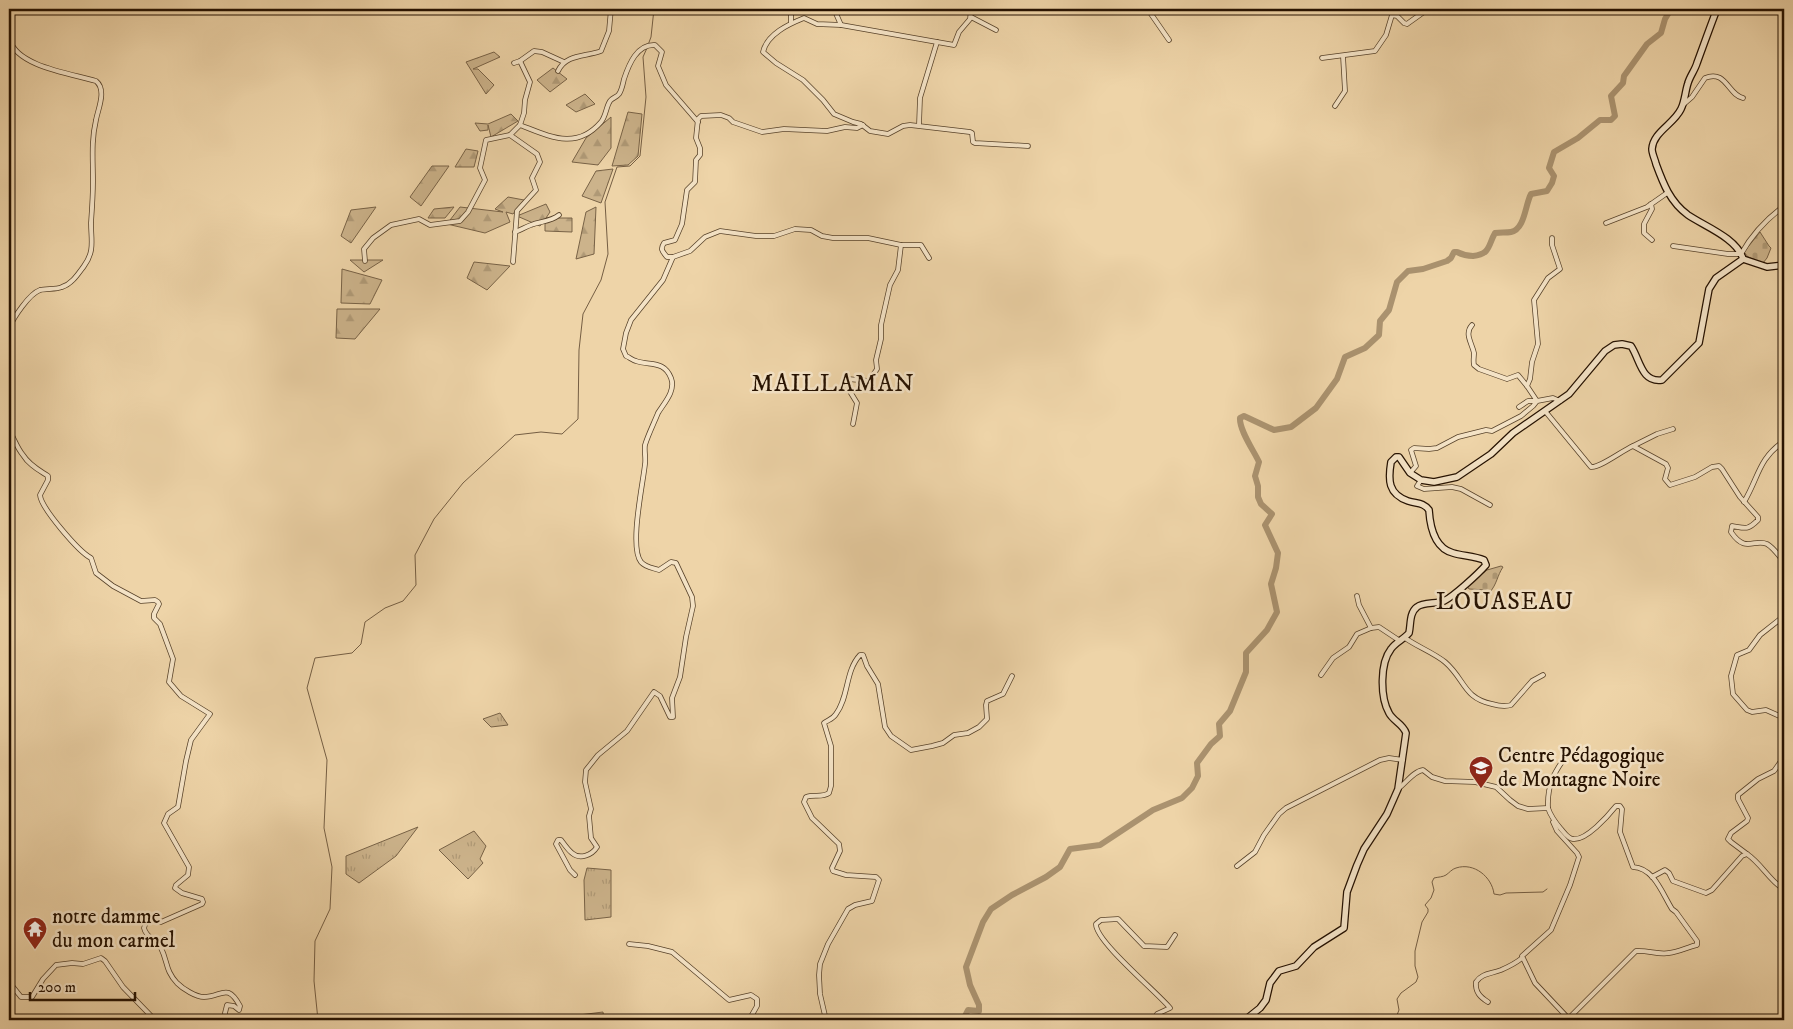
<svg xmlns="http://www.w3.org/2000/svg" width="1793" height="1029" font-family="'IM FELL DW Pica',serif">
	<defs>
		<pattern id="grass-tufts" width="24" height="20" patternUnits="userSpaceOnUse" patternTransform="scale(1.25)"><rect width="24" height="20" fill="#ccb38b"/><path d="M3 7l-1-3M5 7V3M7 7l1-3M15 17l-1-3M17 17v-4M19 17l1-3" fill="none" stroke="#af9976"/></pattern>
		<pattern id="forest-firs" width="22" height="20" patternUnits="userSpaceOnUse" patternTransform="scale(1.25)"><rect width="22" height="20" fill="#ccb38b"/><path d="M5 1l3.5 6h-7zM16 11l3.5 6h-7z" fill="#af9976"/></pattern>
		<pattern id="cemetery-stones" width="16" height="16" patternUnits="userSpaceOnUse" patternTransform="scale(1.25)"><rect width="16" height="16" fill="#ccb38b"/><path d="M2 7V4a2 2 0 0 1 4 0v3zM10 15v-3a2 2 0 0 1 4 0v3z" fill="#af9976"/></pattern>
	</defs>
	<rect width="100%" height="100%" fill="#eed4a8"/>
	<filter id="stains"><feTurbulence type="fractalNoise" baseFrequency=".004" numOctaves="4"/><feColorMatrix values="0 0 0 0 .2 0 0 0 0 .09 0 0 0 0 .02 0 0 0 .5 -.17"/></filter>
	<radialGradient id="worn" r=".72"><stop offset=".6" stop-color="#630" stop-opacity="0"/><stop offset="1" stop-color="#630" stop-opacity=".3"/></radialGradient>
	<g fill="url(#grass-tufts)" stroke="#786246">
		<polygon points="500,713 508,725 491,727 483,719"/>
		<polygon points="418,827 396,856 359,883 346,874 346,856"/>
		<polygon points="474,831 486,846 480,859 483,863 468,879 439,850"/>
		<polygon points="587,868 611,870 611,917 585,920 584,880"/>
	</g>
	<g fill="url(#forest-firs)" stroke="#786246">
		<polygon points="494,52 500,57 473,69 478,69 494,85 486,94 466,62"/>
		<polygon points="553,68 567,79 550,92 537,80"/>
		<polygon points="585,94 595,104 576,112 566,105"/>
		<polygon points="628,112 642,114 638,156 628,165 612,166"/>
		<polygon points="511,114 518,121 491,137 488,125 488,130 480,131 475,123 488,124"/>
		<polygon points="611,117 611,148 598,165 572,162 586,138"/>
		<polygon points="466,149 478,151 474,167 455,167"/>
		<polygon points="432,166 449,166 421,206 410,197"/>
		<polygon points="613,169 601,203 582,196 596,171"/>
		<polygon points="508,197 524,200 513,214 506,212 510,222 485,233 447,224 460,207 503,212 495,209"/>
		<polygon points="546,204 550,212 546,218 572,218 572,232 545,231 545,219 540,226 517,216"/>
		<polygon points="376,207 351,243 341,236 351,210"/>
		<polygon points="454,207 445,218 428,218 434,209"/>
		<polygon points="596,207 594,254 576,259 586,212"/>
		<polygon points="350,260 383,260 364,272"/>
		<polygon points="474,262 510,266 487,290 467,278"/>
		<polygon points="342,269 382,280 370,304 341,303"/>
		<polygon points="337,309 380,309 355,339 336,338"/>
	</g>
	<g fill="url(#cemetery-stones)" stroke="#786246">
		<polygon points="1760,232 1769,246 1771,248 1767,258 1763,263 1748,257 1744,252"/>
		<path d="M 1501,566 L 1503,567 C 1497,576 1497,584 1490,592 L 1486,590 L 1469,589 L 1467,586 L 1487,570 Z"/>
	</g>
	<polygon fill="#ccb38b" stroke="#786246" points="603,1012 604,1020 580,1020 579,1015"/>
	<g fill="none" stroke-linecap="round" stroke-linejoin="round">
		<g stroke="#755e43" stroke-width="1">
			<polyline points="648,45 651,37 654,9"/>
			<polyline points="318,1020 314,981 315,941 330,909 332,867 324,828 327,760 307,688 315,658 352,653 361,644 365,622 385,608 403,601 416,585 415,555 434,519 463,483 515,435 541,432 562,434 578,419 579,350 583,314 601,280 608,254 605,202 617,167 630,166 640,156 646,97 643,57 647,48"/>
			<path d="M 1395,1020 L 1399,1010 L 1397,999 L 1401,993 L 1416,982 L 1418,977 L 1415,966 L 1415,951 L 1422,922 L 1428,912 L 1428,909 L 1425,905 L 1431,898 L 1434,890 L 1432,882 L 1434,878 C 1438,877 1443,877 1446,875 C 1449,873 1452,869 1456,868 C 1474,862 1492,877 1494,894 L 1500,895 L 1506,893 L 1543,892 L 1547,889"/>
		</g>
		<path stroke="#aa926f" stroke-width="6" d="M 963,1020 L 968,1010 L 979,1011 L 979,1005 L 970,985 L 966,967 L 983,922 L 991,909 L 1012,895 L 1046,877 L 1060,867 L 1070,849 L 1100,845 L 1153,810 L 1182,798 L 1192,788 L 1198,776 L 1197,763 L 1211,744 L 1220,736 L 1219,724 L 1230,711 L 1246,672 L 1246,653 L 1267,630 L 1277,612 L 1271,584 L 1276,568 L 1278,553 L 1265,525 L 1272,514 L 1261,504 L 1258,497 L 1258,486 L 1255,476 L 1259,462 C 1254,451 1239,430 1240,418 L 1244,416 L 1274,430 L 1291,427 L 1316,408 L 1337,379 L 1345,357 L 1365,348 L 1379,335 L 1380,321 L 1389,310 L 1397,282 L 1408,271 L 1423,269 L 1447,261 L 1451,258 L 1454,252 L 1457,252 C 1463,255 1466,256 1473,256 C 1491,254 1488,245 1495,233 C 1500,232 1506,233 1511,232 C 1525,229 1525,205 1531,194 L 1547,191 L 1552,183 L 1554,176 L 1549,168 L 1554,152 L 1578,138 L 1600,120 L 1611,120 L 1615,116 L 1611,96 L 1623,83 L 1624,76 L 1647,44 L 1661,33 L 1665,19 L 1671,9"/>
		<defs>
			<g id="street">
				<polyline points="834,9 841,25"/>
				<path d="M 971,9 L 970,19 L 959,32 L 954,45 L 841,25 L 817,24 L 804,18 C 789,24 767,34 763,52 L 776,63 L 803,80 L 823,100 L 834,114 L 853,122 L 861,124 L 870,131 L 888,134 L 903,126 L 910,125 L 970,132 L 972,133 L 973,142 L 975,143 L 1028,146"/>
				<polyline points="1151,9 1151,14 1169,40"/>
				<polyline points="971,17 996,30"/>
				<polyline points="791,23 791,9"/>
				<polyline points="1322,58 1375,51 1386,35 1392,15 1397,16 1404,23 1407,24 1428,9"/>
				<path d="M 520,61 L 530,82 L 525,100 L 524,113 L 520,125 C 549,136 576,151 601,122 C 606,116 606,107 610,101 C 612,98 617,97 619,94 C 622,90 623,83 624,79 C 629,64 637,44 655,45 L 662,52 L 658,66 L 666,85 L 698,122"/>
				<polyline points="514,63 520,61 534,51 542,52 564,62"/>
				<path d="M 558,71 C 566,54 585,57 601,51 L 609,31 L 611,9"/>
				<path d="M 1684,104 L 1692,97 L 1705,78 C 1726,69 1728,95 1743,98"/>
				<polyline points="1335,106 1345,91 1343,56"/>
				<polyline points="919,125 920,98 937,42"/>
				<polyline points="510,135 537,154 540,162 532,178 536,190 517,211 513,262"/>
				<polyline points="1651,204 1652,209 1644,224 1644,233 1652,240"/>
				<polyline points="1606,223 1647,207 1667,193"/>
				<path d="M 515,232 C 521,230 525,227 531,225 C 541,221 550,222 559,215"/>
				<path d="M 1673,246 L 1728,254 L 1741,254 C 1751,236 1768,218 1784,206"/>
				<path d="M 673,257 L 667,257 C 662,251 660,249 664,243 L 675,240 L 682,224 L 687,190 L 695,182 L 696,160 L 700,155 L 700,148 L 696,138 L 698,119 L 701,116 L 721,115 L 729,118 L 733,122 L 762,132 L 784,129 L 827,131 L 845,127 L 857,128 L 863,125"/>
				<polyline points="365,261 364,249 373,238 391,225 419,219 430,225 460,221 468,212 485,180 480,168 486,140 510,135 520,125"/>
				<path d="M 1472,325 C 1464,334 1472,343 1474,353 C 1474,357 1473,361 1474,365 L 1479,369 L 1507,379 L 1518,375 L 1527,386 L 1537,401 L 1528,401 L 1519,407"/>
				<path d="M 9,328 C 14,317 29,294 40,290 C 47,288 55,290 62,287 C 72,284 78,274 84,266 C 95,251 91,240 91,223 C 92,209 93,195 93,181 C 93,160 91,141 96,120 C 98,109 107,90 96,81 C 74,74 17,67 10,40 C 7,30 12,18 13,9"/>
				<polyline points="1527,386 1530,379 1532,362 1538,344 1534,300 1548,278 1560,269 1552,245 1552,238"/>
				<path d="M 1545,411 L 1591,467 C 1600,468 1623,450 1633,446 L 1666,464 L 1668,468 L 1665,479 L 1670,485 L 1695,477 L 1712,467 L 1719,466 L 1722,469 L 1740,497 L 1758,517 L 1758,520 C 1747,531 1745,528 1732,526 L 1731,532 C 1746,554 1754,538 1767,544 C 1774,548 1779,556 1784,562"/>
				<polyline points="853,424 857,403 846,385 848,379 869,381 877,369 876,360 881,339 881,325 890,285 898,270 901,245"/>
				<path d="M 9,430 C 14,438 17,448 23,455 C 29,465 39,470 48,476 L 48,480 L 40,495 C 41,508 79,552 91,558 L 96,573 L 113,586 L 141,601 L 155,600 L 158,602 L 159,604 L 154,614 L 154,618 L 160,624 L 173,659 L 169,682 L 181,696 L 210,714 L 191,740 L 186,761 L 178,807 L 168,814 L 164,823 L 189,867 L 188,875 L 176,885 L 175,888 L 182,893 L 202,899 L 203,902 L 202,904 L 161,922 L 150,920 L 146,922 L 144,928 C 146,938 157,940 161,948 C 168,962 165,970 177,983 C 183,989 196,997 204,997 C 222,997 227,982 240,1006 L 239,1010 L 234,1006 L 227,1005 L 225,1013 L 227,1020"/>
				<polyline points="1633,446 1657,434 1673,429"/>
				<polyline points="1410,473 1416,466 1411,450 1414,448 1429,449 1437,448 1458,437 1486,430 1492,431 1521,416 1533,406 1537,401 1553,398 1560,401"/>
				<polyline points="1421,480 1417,486 1424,489 1452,487 1461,489 1490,505"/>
				<path d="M 1744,502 C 1759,477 1758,459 1784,441"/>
				<polyline points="1357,596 1359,605 1371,628"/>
				<polyline points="1784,616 1760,635 1749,650 1737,655 1731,676 1733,694 1747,710 1752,712 1766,710 1784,718"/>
				<path d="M 1405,638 C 1418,647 1434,653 1445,662 C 1465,679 1463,698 1492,704 C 1499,706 1505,707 1511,705 L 1532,681 L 1543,675"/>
				<polyline points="1321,675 1333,658 1349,647 1357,634 1371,628 1379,627 1400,641"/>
				<polyline points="1784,740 1784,744"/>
				<path d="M 1398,789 C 1406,783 1414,771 1423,770 L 1432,777 L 1445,781 L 1475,782 L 1496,787 L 1510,800 L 1518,806 L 1528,809 L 1548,808 C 1551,817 1555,822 1561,829 C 1564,832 1567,838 1573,839 C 1586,841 1608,816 1616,806 L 1620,806 L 1622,809 L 1620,832 L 1633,867 C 1654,868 1662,893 1672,909 L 1676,912 L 1697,941 L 1697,945 C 1688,947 1678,952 1669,953 C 1658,955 1648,950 1636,951 L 1567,1020"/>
				<path d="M 1548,808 C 1547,785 1554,772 1567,755"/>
				<polyline points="1553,822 1557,831 1577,853 1579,857 1570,885 1551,930 1522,956 1535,983 1568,1018"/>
				<polyline points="1747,854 1731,842 1728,839 1731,833 1747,821 1748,818 1738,799 1738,795 1758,779 1774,771 1784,757"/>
				<polyline points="1237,866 1255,852 1264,835 1279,814 1286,808 1380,760 1389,758 1403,760"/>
				<path d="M 575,875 L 570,870 L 556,844 L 558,840 L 561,840 C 564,844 568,850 572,853 C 580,860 592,855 597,847 L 591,838 L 589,816 L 591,809 L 585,782 L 586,770 L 598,755 L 627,731 L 654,692 L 660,696 L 670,717 L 673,717 L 672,698 L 680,677 L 686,637 L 693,606 L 692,597 L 676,563 L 671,562 L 659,570 C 653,568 645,567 641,562 C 629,547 643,484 645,464 C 646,458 644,451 645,445 C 648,435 654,423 658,413 C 664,403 676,391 671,378 C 664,360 650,366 636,361 C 632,360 629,357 626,356 L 623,349 L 626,333 L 631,320 L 663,280 L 673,257 L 690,251 L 705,237 L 720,231 L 756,236 L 774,236 L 795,229 L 811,230 L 822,236 L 833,238 L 868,238 L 901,245 L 921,245 L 929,258"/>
				<path d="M 1652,877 L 1665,870 L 1669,873 L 1673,881 L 1706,893 L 1712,890 L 1742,856 L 1747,854 C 1762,864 1771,883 1784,889"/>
				<polyline points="629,944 648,946 672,952 729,1000 751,995 757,999 757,1006 749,1020"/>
				<polyline points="9,982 21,997 32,997 43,979 56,965 72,963 83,964 101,958 105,961 123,987 155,1020"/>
				<path d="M 1488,1002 C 1480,997 1475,992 1476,982 C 1482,973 1491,974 1501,970 C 1508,967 1516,963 1522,958"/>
				<path d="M 826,1020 L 820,994 L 819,975 L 820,964 L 828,944 L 848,909 L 855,905 L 872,901 L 879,880 L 876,877 L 846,875 L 833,871 L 832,868 L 840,851 L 839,844 L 812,818 L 804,802 L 806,797 C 814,794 822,798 829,793 L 831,786 L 831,746 L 824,723 C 828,720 833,719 836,714 C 849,697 845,671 860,655 L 863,655 L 867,666 L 878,684 L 885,727 L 891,736 L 911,750 L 932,746 L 943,743 L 954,735 L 968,733 L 979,727 L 987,719 L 986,705 L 987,701 L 1003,694 L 1012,676"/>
				<path d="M 1155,1020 L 1157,1014 L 1170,1008 C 1157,992 1095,941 1096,924 L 1101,920 L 1118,919 L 1144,946 L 1167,947 L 1175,935"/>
			</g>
			<g id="secondary">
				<polyline points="1743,259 1767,267 1784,265"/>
				<path d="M 1245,1020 L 1260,1008 L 1266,1000 L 1270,983 L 1279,971 L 1296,966 L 1314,947 L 1344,928 L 1347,892 L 1357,865 L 1364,849 L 1387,814 L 1398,789 L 1406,733 C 1403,724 1393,721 1389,713 C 1380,697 1380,663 1391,649 C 1396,642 1404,639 1409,633 C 1411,625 1409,613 1417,607 C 1423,602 1436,604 1444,601 C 1454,596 1478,574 1486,565 L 1484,560 C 1474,556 1463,556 1453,553 C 1434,548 1430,526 1429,510 C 1423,502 1417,504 1408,501 C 1388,494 1388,480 1391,462 L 1396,457 L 1399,457 L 1410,473 L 1421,480 L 1434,482 L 1457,477 L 1491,454 L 1513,433 L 1569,394 L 1605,351 L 1614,345 L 1622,344 L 1631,346 C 1640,359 1641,383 1662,380 L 1699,343 L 1709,289 L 1716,278 L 1743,259 C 1737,238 1704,226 1688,215 C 1670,202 1663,183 1656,164 C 1655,159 1652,154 1652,149 C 1653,132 1674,124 1681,109 C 1685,101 1685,92 1688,83 C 1690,76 1695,70 1697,63 C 1704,44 1710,27 1717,9"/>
			</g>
		</defs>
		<use href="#street" stroke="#57422a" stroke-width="5.5"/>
		<use href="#secondary" stroke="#251100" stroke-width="8"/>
		<use href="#street" stroke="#f4e3c6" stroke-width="4"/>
		<use href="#secondary" stroke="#f4e3c6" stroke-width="5.5"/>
	</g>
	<defs>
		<symbol id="school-pin" viewBox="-11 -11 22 30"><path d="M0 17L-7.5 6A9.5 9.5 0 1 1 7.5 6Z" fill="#8f2418" stroke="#f4e3c6"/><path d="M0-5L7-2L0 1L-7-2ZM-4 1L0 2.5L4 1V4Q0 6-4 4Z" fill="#fff"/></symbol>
		<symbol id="temple-pin" viewBox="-11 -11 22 30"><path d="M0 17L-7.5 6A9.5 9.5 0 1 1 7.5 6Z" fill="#8f2418" stroke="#f4e3c6"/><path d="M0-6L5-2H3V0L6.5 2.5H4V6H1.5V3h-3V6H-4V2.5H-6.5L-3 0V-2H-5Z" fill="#fff"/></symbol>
	</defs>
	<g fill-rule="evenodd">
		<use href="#school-pin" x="1467" y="754" width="28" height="38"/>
		<use href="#temple-pin" x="21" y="915" width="28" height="38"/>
	</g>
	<g text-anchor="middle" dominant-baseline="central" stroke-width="5" stroke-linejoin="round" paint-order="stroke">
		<g font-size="21" fill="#251100" stroke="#f4e3c6" text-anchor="start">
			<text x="1498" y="756">Centre Pédagogique<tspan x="1498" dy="24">de Montagne Noire</tspan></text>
			<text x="52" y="917">notre damme<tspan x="52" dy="24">du mon carmel</tspan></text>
		</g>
		<g font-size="24" letter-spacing="1" fill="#251100" stroke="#f4e3c6">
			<text x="833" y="384">MAILLAMAN</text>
			<text x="1505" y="602">LOUASEAU</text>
		</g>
	</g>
	<rect width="1793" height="1029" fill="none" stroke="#eed4a8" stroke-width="30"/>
	<rect x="10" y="10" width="1773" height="1009" fill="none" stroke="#251100" stroke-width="2.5"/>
	<rect x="15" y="15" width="1763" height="999" fill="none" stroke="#251100"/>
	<path d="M30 992v8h105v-8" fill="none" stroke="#251100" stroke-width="2.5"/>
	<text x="38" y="992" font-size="15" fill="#251100" stroke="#f4e3c6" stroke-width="4" paint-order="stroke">200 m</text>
	<rect width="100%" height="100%" filter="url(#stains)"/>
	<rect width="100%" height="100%" fill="url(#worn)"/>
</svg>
